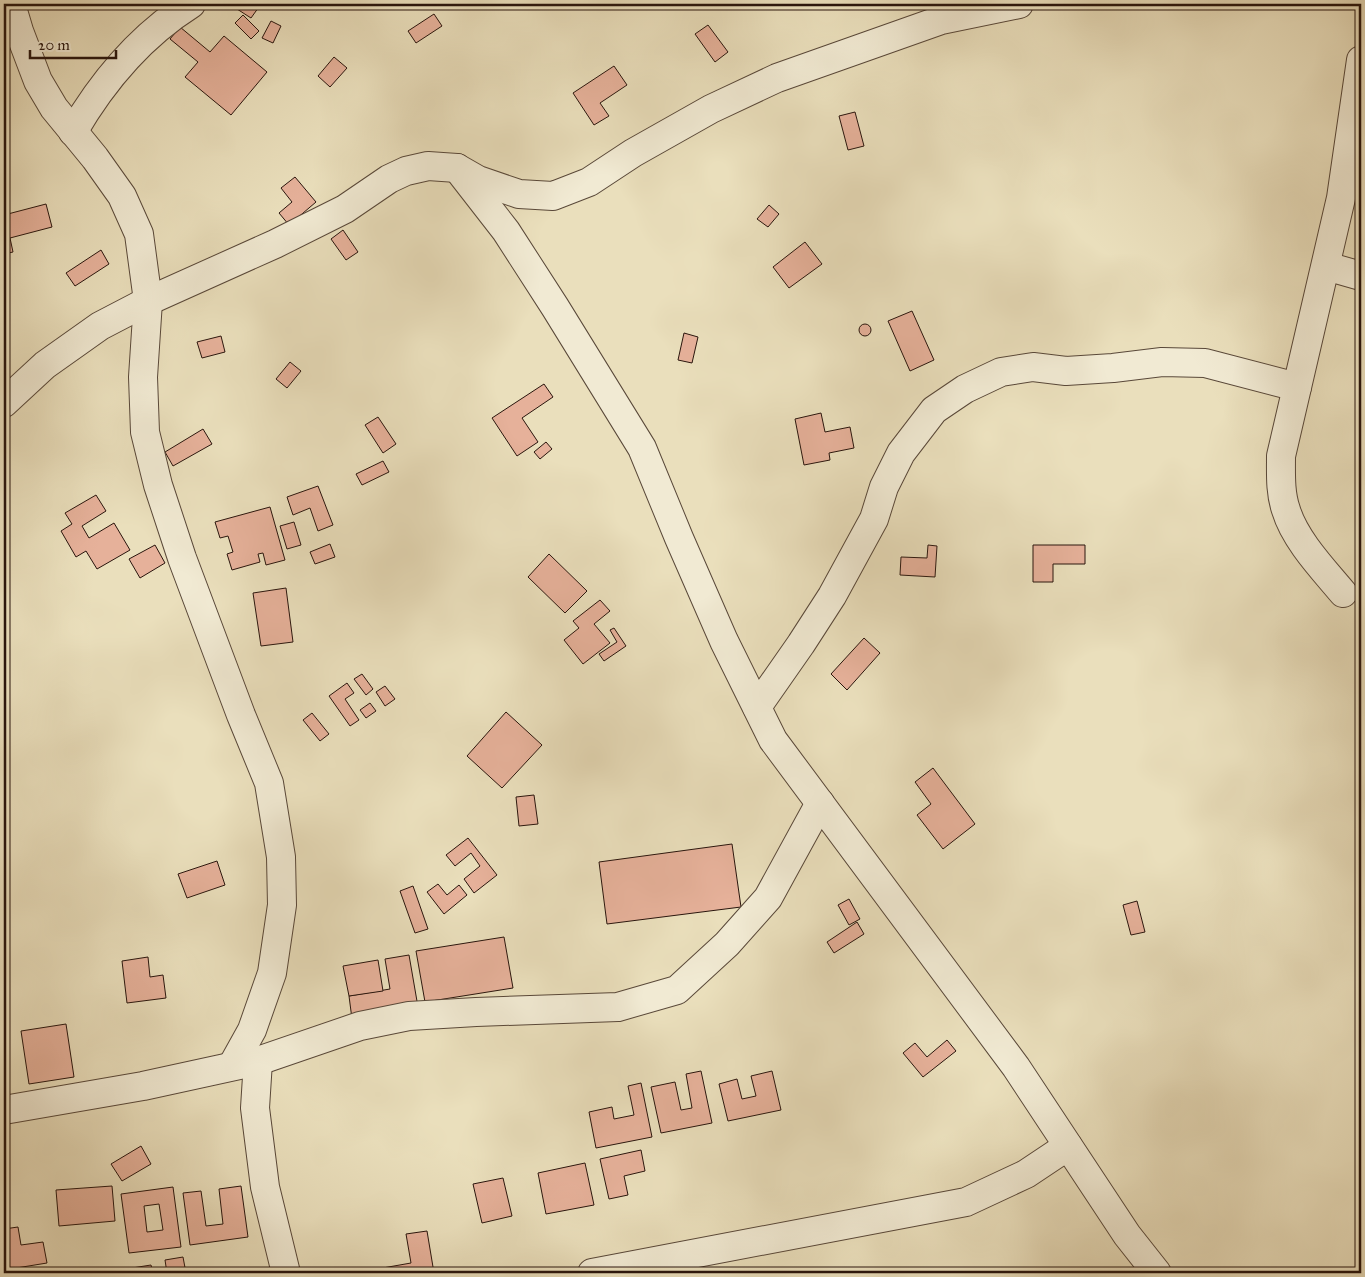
<svg xmlns="http://www.w3.org/2000/svg" width="1365" height="1277" font-family="'IM FELL Great Primer',serif">
	<rect width="100%" height="100%" fill="#eadfbc"/>
	<filter id="stains"><feTurbulence type="fractalNoise" baseFrequency=".004" numOctaves="4"/><feColorMatrix values="0 0 0 0 .2 0 0 0 0 .09 0 0 0 0 .02 0 0 0 .5 -.17"/></filter>
	<radialGradient id="worn" r=".72"><stop offset=".6" stop-color="#630" stop-opacity="0"/><stop offset="1" stop-color="#630" stop-opacity=".3"/></radialGradient>
	<g fill="#e6b19a" stroke="#29150d" fill-rule="evenodd">
		<polygon points="241,4 261,4 251,18 237,9"/>
		<polygon points="434,14 442,26 416,43 408,31"/>
		<polygon points="243,15 259,31 251,39 235,23"/>
		<polygon points="271,21 281,26 273,43 262,38"/>
		<polygon points="708,25 728,52 715,62 695,34"/>
		<polygon points="180,27 210,52 224,36 267,72 231,115 185,77 198,62 170,39"/>
		<polygon points="334,57 347,68 330,87 318,76"/>
		<polygon points="614,66 627,85 600,103 609,116 594,125 573,93"/>
		<polygon points="855,112 864,146 848,150 839,116"/>
		<polygon points="295,177 316,202 289,225 279,213 292,202 281,188"/>
		<polygon points="46,204 52,227 10,238 13,252 4,254 4,215"/>
		<polygon points="769,205 779,214 768,227 757,219"/>
		<polygon points="343,230 358,252 346,260 331,239"/>
		<polygon points="805,242 822,264 789,288 773,267"/>
		<polygon points="101,250 109,264 75,286 66,273"/>
		<polygon points="912,311 934,360 910,371 888,321"/>
		<circle cx="865" cy="330" r="6"/>
		<polygon points="684,333 698,337 692,363 678,360"/>
		<polygon points="221,336 225,352 202,358 197,342"/>
		<polygon points="290,362 301,371 287,388 276,379"/>
		<polygon points="544,384 553,397 522,418 538,442 517,456 492,418"/>
		<polygon points="821,413 825,432 850,427 854,448 829,453 830,460 804,465 795,419"/>
		<polygon points="378,417 396,444 383,453 365,425"/>
		<polygon points="203,429 212,444 173,466 165,452"/>
		<polygon points="546,442 552,449 540,459 534,452"/>
		<polygon points="383,461 389,472 362,485 356,474"/>
		<polygon points="318,486 333,525 318,531 310,508 293,515 287,497"/>
		<polygon points="96,495 106,511 82,526 89,538 114,523 130,550 97,569 86,551 76,557 61,531 72,524 65,513"/>
		<polygon points="270,507 285,560 266,565 263,553 258,554 260,562 232,570 227,554 233,552 228,536 220,538 215,522"/>
		<polygon points="294,522 301,545 287,549 280,526"/>
		<polygon points="330,544 335,557 315,564 310,552"/>
		<polygon points="155,545 165,563 140,578 129,559"/>
		<polygon points="928,545 937,546 935,577 900,575 901,557 927,558"/>
		<polygon points="1033,545 1085,545 1085,564 1053,564 1053,582 1033,582"/>
		<polygon points="549,554 587,591 565,613 528,577"/>
		<polygon points="286,588 293,642 261,646 253,593"/>
		<polygon points="600,600 610,611 594,624 610,643 583,664 564,640 579,628 573,621"/>
		<polygon points="614,628 626,646 604,661 599,654 617,642 610,630"/>
		<polygon points="864,638 880,653 847,690 831,674"/>
		<polygon points="362,674 373,689 366,695 354,679"/>
		<polygon points="347,683 354,693 345,699 359,720 350,726 329,696"/>
		<polygon points="385,686 395,699 385,706 376,692"/>
		<polygon points="370,703 376,711 366,718 360,710"/>
		<polygon points="506,712 542,745 502,788 467,756"/>
		<polygon points="312,713 329,734 320,741 303,720"/>
		<polygon points="933,768 975,824 943,849 917,815 931,804 915,782"/>
		<polygon points="534,795 538,824 519,826 516,797"/>
		<polygon points="468,838 497,875 474,893 464,879 480,866 471,853 455,866 446,855"/>
		<polygon points="732,844 741,907 607,924 599,862"/>
		<polygon points="217,861 225,885 187,898 178,874"/>
		<polygon points="438,884 447,895 459,885 467,895 444,914 427,892"/>
		<polygon points="413,886 428,929 415,933 400,891"/>
		<polygon points="849,899 860,919 849,925 838,905"/>
		<polygon points="1137,901 1145,932 1131,935 1123,905"/>
		<polygon points="857,922 864,934 834,953 827,942"/>
		<polygon points="504,937 513,988 425,1002 416,951"/>
		<polygon points="409,955 418,1007 352,1019 349,996 390,989 385,959"/>
		<polygon points="148,957 150,977 163,975 166,998 127,1003 122,961"/>
		<polygon points="378,960 383,991 349,996 343,966"/>
		<polygon points="66,1024 74,1077 29,1084 21,1031"/>
		<polygon points="947,1040 956,1051 923,1077 903,1053 915,1043 927,1057"/>
		<polygon points="701,1071 712,1123 661,1133 651,1087 675,1082 681,1110 692,1108 686,1074"/>
		<polygon points="772,1071 781,1110 728,1121 719,1084 737,1079 742,1099 756,1096 751,1076"/>
		<polygon points="641,1083 652,1137 596,1148 589,1112 612,1107 614,1119 634,1115 628,1086"/>
		<polygon points="141,1146 151,1164 122,1181 111,1164"/>
		<polygon points="641,1150 645,1171 624,1176 628,1195 609,1199 600,1159"/>
		<polygon points="585,1163 594,1205 546,1214 538,1173"/>
		<polygon points="503,1178 512,1216 482,1223 473,1184"/>
		<polygon points="112,1186 115,1221 59,1226 56,1190"/>
		<polygon points="241,1186 248,1237 190,1245 183,1193 201,1191 206,1226 223,1224 219,1189"/>
		<path d="M 173,1187 L 181,1247 L 129,1253 L 121,1194 ZM 159,1204 L 163,1230 L 147,1232 L 144,1206 Z"/>
		<polygon points="18,1227 21,1245 43,1242 47,1263 4,1270 4,1229"/>
		<polygon points="427,1231 434,1273 378,1273 377,1269 411,1263 406,1234"/>
		<polygon points="183,1257 186,1273 167,1273 165,1260"/>
		<polygon points="151,1265 153,1273 133,1273 132,1268"/>
	</g>
	<g fill="none" stroke-linecap="round" stroke-linejoin="round">
		<defs>
			<g id="minor">
				<polyline points="11,4 19,31 38,81 54,108 95,158 122,196 139,234 148,301 143,377 145,432 158,485 182,558 241,715 269,783 281,857 282,905 272,973 252,1030 232,1066"/>
				<path d="M 73,132 C 102,82 142,35 191,4"/>
				<polyline points="457,168 506,231 555,307 642,448 679,538 724,641 773,740 1016,1067 1127,1235 1157,1273"/>
				<polyline points="1326,266 1361,276"/>
				<polyline points="4,403 45,365 100,326 148,301 275,244 345,209 389,179 406,171 428,166 457,168 478,180 519,194 553,196 589,182 633,153 711,109 777,78 941,20 1019,4"/>
				<path d="M 1343,593 C 1323,569 1295,540 1286,510 C 1280,493 1281,474 1281,456 L 1341,198 L 1361,60"/>
				<polyline points="757,707 801,644 832,596 874,519 884,487 901,453 934,410 965,389 1001,372 1033,367 1066,371 1113,368 1162,362 1205,363 1297,387"/>
				<polyline points="258,1061 255,1108 265,1187 286,1273"/>
				<polyline points="4,1110 143,1086 258,1061 360,1026 409,1016 476,1012 618,1007 677,990 727,944 768,898 820,803"/>
				<polyline points="592,1273 966,1202 1026,1174 1068,1146"/>
			</g>
		</defs>
		<use href="#minor" stroke="#594839" stroke-width="30"/>
		<use href="#minor" stroke="#f1ead3" stroke-width="28"/>
	</g>
	<rect width="1365" height="1277" fill="none" stroke="#eadfbc" stroke-width="20"/>
	<rect x="5" y="5" width="1355" height="1267" fill="none" stroke="#29150d" stroke-width="2.5"/>
	<rect x="10" y="10" width="1345" height="1257" fill="none" stroke="#29150d"/>
	<path d="M30 50v8h86v-8" fill="none" stroke="#29150d" stroke-width="2.5"/>
	<text x="38" y="50" font-size="15" fill="#29150d" stroke="#f1ead3" stroke-width="4" paint-order="stroke">20 m</text>
	<rect width="100%" height="100%" filter="url(#stains)"/>
	<rect width="100%" height="100%" fill="url(#worn)"/>
</svg>
